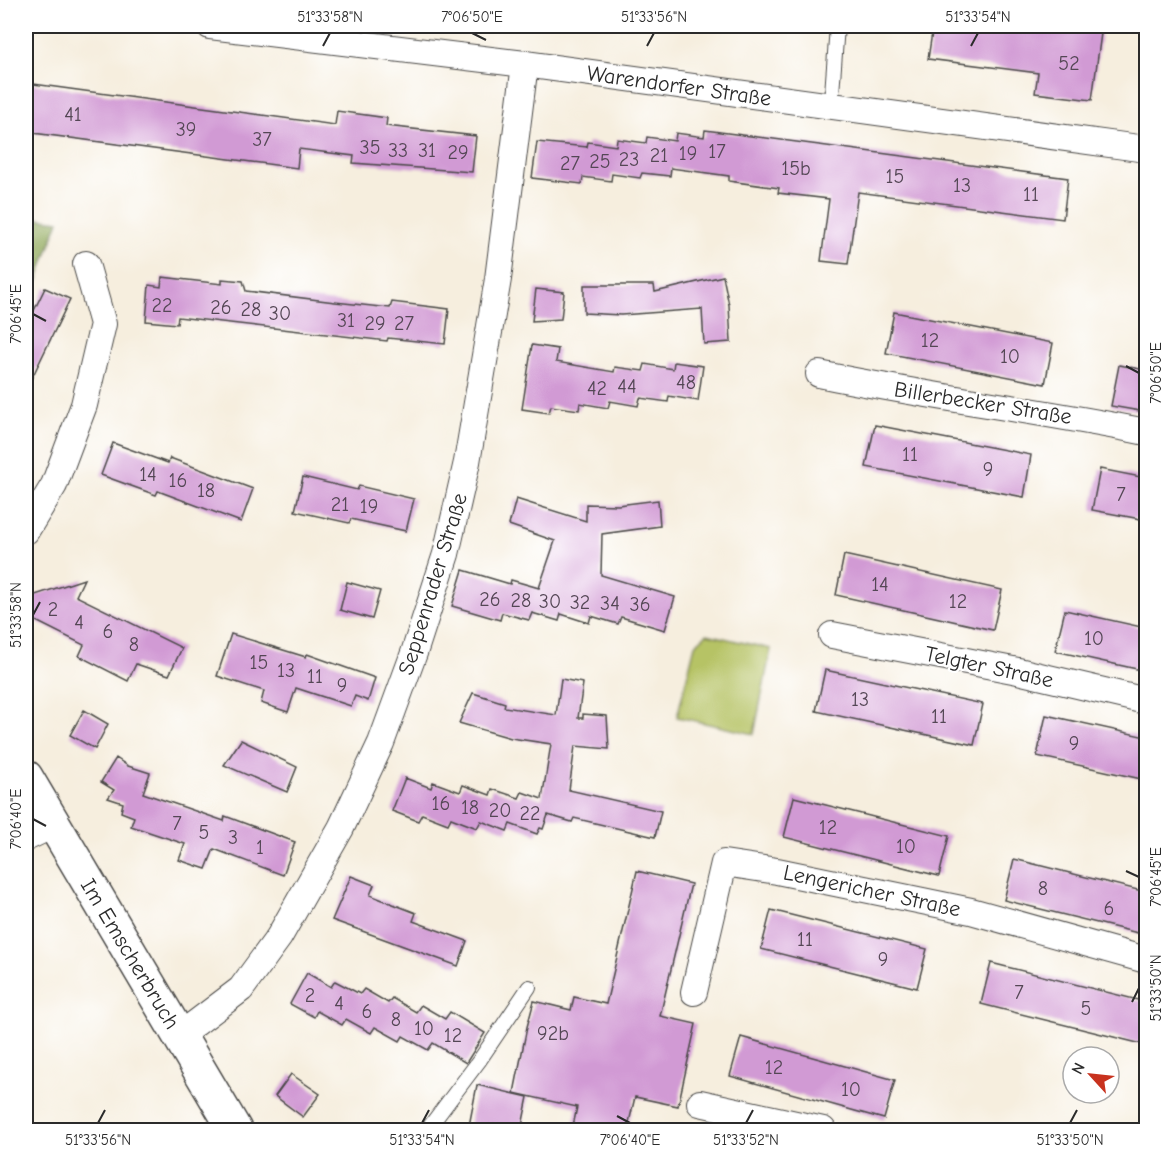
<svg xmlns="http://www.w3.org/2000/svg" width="1172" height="1156" font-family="'Comic Neue',sans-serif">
	<rect width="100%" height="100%" fill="#fff"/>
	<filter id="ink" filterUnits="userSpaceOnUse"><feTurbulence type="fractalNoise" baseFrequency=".0167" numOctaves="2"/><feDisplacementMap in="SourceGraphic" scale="12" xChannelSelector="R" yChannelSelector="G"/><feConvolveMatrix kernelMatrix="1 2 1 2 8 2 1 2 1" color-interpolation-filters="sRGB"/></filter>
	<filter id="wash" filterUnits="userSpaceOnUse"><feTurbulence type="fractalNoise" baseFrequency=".008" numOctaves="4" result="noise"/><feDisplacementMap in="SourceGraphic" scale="24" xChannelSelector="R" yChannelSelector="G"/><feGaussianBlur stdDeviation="1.35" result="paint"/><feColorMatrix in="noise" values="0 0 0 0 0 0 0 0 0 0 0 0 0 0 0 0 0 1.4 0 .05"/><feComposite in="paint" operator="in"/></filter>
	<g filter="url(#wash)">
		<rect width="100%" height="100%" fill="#f6eede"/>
		<polygon fill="#b6c365" stroke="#707748" stroke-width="1.5" points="707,634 771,649 754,734 677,717 695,645"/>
		<polygon fill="#90a95a" stroke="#5e6a42" stroke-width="1.5" points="26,217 59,221 26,311"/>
		<g id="blocks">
			<g fill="#d19ad4">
				<polygon points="933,26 1102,26 1092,100 1035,93 1038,73 928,59"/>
				<polygon points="26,83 335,125 337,111 387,118 386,126 476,136 472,172 353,163 354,156 299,149 297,168 26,132"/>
				<polygon points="705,130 1068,178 1063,219 858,192 848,264 821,261 829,199 778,193 779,188 729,181 729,176 671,168 670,176 642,173 640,178 612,174 611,181 583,177 582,184 532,178 537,142 587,147 588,142 616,146 617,139 646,143 647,137 675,141 676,133 704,137"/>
				<polygon points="723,276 729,305 731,342 704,344 702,309 621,315 584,313 584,285 654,285 655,292"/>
				<polygon points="162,277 222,284 222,279 243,281 246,291 335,302 390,308 392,302 449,309 445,344 388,338 387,341 178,317 177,324 146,321 149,285 161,287"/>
				<polygon points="45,288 70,299 26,390 26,327"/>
				<polygon points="536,289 564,292 561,319 532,321"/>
				<polygon points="894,312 1053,343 1045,384 886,353"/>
				<polygon points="532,345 558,349 556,362 614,372 615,367 643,371 645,364 673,369 674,362 703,366 698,401 669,396 668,402 640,398 638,406 610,401 608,408 580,403 579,410 551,406 549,413 522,409"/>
				<polygon points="1119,365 1146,370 1146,412 1111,406"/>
				<polygon points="875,425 1031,455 1024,497 866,467"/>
				<polygon points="113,443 168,463 170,458 253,489 241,522 158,491 156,495 101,475"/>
				<polygon points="1100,469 1146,478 1146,520 1092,510"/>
				<polygon points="303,477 357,490 359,486 414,499 406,531 351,519 349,523 295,511"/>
				<polygon points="516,499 586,521 586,504 618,505 658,500 660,526 602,534 601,575 675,597 665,630 621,617 618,624 591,616 589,623 561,614 559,621 532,613 529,620 502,613 500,620 452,606 463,570 510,584 511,580 539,588 555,541 509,525"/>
				<polygon points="844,555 1002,590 993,630 836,595"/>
				<polygon points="84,579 76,596 182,648 169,675 136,664 128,681 79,656 84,645 26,616 26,598"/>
				<polygon points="347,582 380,591 372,619 340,610"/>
				<polygon points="1065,610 1146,628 1146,671 1055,651"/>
				<polygon points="231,634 306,657 307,654 375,678 368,701 355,696 351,706 296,688 288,712 261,703 264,691 217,676"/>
				<polygon points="825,670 983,704 974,745 816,711"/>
				<polygon points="561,679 583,683 578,718 583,718 583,714 607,716 609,749 575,746 569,790 661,811 655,837 574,818 572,822 548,815 543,829 540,828 537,834 510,824 507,831 481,821 477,828 451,818 448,824 422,814 418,821 392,811 405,778 431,788 433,782 460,792 463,785 490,795 492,789 519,798 522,792 542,799 551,744 511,738 459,723 473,693 505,703 504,707 556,715"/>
				<polygon points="84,710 108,724 95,749 70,735"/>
				<polygon points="1046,715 1146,737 1146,780 1037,756"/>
				<polygon points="241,740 297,767 287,792 224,765"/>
				<polygon points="116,758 128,766 150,773 143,793 224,821 225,816 295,842 283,875 214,849 206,869 179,860 185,844 131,826 134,817 121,812 123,803 108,798 114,790 101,782"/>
				<polygon points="794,797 949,836 939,876 784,837"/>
				<polygon points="1014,859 1146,892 1146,935 1004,900"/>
				<polygon points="637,871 691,884 660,1016 696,1024 678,1106 635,1097 627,1131 572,1131 577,1107 514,1093 527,1027 534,1001 571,1010 574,997 606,1004"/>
				<polygon points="351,876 374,885 370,895 416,913 413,921 467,941 458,966 332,920"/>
				<polygon points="771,910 927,949 917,988 761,949"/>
				<polygon points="991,963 1146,1002 1146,1045 981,1004"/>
				<polygon points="307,973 331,987 335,981 360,994 364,989 388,1003 392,998 416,1012 421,1005 445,1019 450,1012 485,1033 466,1063 433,1043 428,1050 403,1036 400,1041 375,1027 371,1033 346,1019 342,1025 317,1011 314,1017 290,1004"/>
				<polygon points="741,1037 895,1080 884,1119 730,1076"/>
				<polygon points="291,1074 320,1094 303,1117 275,1096"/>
				<polygon points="477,1085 528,1097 521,1131 468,1131"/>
			</g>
		</g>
	</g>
	<g filter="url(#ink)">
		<use href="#blocks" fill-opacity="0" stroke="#494846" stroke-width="1.5"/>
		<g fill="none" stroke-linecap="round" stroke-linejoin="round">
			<defs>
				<g id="service">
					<polyline points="831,107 837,26"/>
					<polyline points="427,1130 479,1061 529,987"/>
				</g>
				<g id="minor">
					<polyline points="210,26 525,64 1146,149"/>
					<path d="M 819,374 C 928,397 1038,410 1146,432"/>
					<polyline points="26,531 54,485 84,405 103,324 86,264"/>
					<polyline points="832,635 1018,671 1146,701"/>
					<polyline points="26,838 53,825"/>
					<polyline points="694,992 724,863 777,871 971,911 1146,960"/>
					<polyline points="179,1036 241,989 279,937 341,828 381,743 414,653 446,554 467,462 498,279 525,64"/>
					<polyline points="700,1103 823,1130"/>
				</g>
				<polyline id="tertiary" points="26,777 235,1130"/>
			</defs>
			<use href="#service" stroke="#494846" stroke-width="16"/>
			<use href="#minor" stroke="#494846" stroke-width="28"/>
			<use href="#tertiary" stroke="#494846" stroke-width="36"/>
			<use href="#service" stroke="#fff" stroke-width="14"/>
			<use href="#minor" stroke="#fff" stroke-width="26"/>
			<use href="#tertiary" stroke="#fff" stroke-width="33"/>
		</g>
	</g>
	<path fill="none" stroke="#2b2b2b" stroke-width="2" d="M 472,33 L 486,40M 323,46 L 330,33M 647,46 L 654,33M 971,46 L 978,33M 33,314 L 46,321M 1126,366 L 1139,373M 33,615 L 40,602M 33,819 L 46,826M 1126,871 L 1139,877M 1132,1002 L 1139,988M 617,1116 L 630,1123M 98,1123 L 105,1110M 422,1123 L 429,1110M 746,1123 L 753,1110M 1070,1123 L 1077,1110"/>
	<g text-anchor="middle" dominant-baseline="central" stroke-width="4.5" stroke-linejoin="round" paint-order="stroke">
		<g font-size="20" fill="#544755">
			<text x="1069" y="63">52</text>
			<text x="73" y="114">41</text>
			<text x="186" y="129">39</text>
			<text x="262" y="139">37</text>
			<text x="370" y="147">35</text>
			<text x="398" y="150">33</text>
			<text x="427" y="150">31</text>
			<text x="717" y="151">17</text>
			<text x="458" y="152">29</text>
			<text x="688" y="153">19</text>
			<text x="659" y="155">21</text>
			<text x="629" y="159">23</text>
			<text x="600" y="161">25</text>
			<text x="570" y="163">27</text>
			<text x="796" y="168">15b</text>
			<text x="895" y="176">15</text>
			<text x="962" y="185">13</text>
			<text x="1031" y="194">11</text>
			<text x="162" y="305">22</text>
			<text x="221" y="307">26</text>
			<text x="251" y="309">28</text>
			<text x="280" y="313">30</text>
			<text x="346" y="320">31</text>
			<text x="375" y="323">29</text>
			<text x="404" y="323">27</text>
			<text x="930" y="340">12</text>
			<text x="1010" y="356">10</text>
			<text x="686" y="382">48</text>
			<text x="627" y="386">44</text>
			<text x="597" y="388">42</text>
			<text x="910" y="454">11</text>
			<text x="988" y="469">9</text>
			<text x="148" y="474">14</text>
			<text x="178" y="480">16</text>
			<text x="206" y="490">18</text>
			<text x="1121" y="494">7</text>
			<text x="340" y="504">21</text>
			<text x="369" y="506">19</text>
			<text x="880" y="584">14</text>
			<text x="490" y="599">26</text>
			<text x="521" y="600">28</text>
			<text x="550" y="601">30</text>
			<text x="958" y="601">12</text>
			<text x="580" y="602">32</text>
			<text x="610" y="603">34</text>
			<text x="640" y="604">36</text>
			<text x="53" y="609">2</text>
			<text x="79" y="622">4</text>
			<text x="108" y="631">6</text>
			<text x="1094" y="638">10</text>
			<text x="134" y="644">8</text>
			<text x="259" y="662">15</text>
			<text x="286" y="670">13</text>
			<text x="315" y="676">11</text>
			<text x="342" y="685">9</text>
			<text x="860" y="699">13</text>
			<text x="939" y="716">11</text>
			<text x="1074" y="743">9</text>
			<text x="441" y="803">16</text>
			<text x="470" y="807">18</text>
			<text x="500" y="810">20</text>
			<text x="530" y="813">22</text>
			<text x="177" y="823">7</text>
			<text x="828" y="827">12</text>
			<text x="204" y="832">5</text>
			<text x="233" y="837">3</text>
			<text x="906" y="846">10</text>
			<text x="260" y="847">1</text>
			<text x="1043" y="888">8</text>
			<text x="1109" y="908">6</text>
			<text x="805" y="939">11</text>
			<text x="883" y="959">9</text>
			<text x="1019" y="992">7</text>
			<text x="310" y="995">2</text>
			<text x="339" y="1003">4</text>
			<text x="1086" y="1008">5</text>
			<text x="367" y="1011">6</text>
			<text x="396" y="1019">8</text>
			<text x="424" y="1028">10</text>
			<text x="553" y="1033">92b</text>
			<text x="453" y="1035">12</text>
			<text x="774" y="1067">12</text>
			<text x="851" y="1089">10</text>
		</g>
		<g font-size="22" fill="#2b2b2b" stroke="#fff">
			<text transform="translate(679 86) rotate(8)">Warendorfer Straße</text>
			<text transform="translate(983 403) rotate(9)">Billerbecker Straße</text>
			<text transform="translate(433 584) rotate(-73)">Seppenrader Straße</text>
			<text transform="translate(989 667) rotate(12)">Telgter Straße</text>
			<text transform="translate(872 891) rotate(12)">Lengericher Straße</text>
			<text transform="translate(130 954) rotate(59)">Im Emscherbruch</text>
		</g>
	</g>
	<rect width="1172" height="1156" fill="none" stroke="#fff" stroke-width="66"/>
	<g transform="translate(1091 1075) rotate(297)"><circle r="28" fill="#ffffff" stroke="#aaaaaa" stroke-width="1.5"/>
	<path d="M0-4.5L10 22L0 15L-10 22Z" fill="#c8321e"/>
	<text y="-9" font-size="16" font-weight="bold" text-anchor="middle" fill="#2b2b2b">N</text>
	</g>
	<rect x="33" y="33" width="1106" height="1090" fill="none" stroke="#2b2b2b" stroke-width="2"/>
	<g font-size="15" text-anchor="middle" fill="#2b2b2b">
		<text x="330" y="22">51°33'58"N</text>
		<text x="472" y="22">7°06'50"E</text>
		<text x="654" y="22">51°33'56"N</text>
		<text x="978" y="22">51°33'54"N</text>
		<text transform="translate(16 314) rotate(-90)" y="5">7°06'45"E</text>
		<text transform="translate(1156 373) rotate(-90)" y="5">7°06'50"E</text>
		<text transform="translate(16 615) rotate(-90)" y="5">51°33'58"N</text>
		<text transform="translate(16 819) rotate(-90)" y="5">7°06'40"E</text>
		<text transform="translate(1156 877) rotate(-90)" y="5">7°06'45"E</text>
		<text transform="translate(1156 988) rotate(-90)" y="5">51°33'50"N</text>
		<text x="98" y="1145">51°33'56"N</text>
		<text x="422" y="1145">51°33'54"N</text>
		<text x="630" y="1145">7°06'40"E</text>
		<text x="746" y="1145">51°33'52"N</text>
		<text x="1070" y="1145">51°33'50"N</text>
	</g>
</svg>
